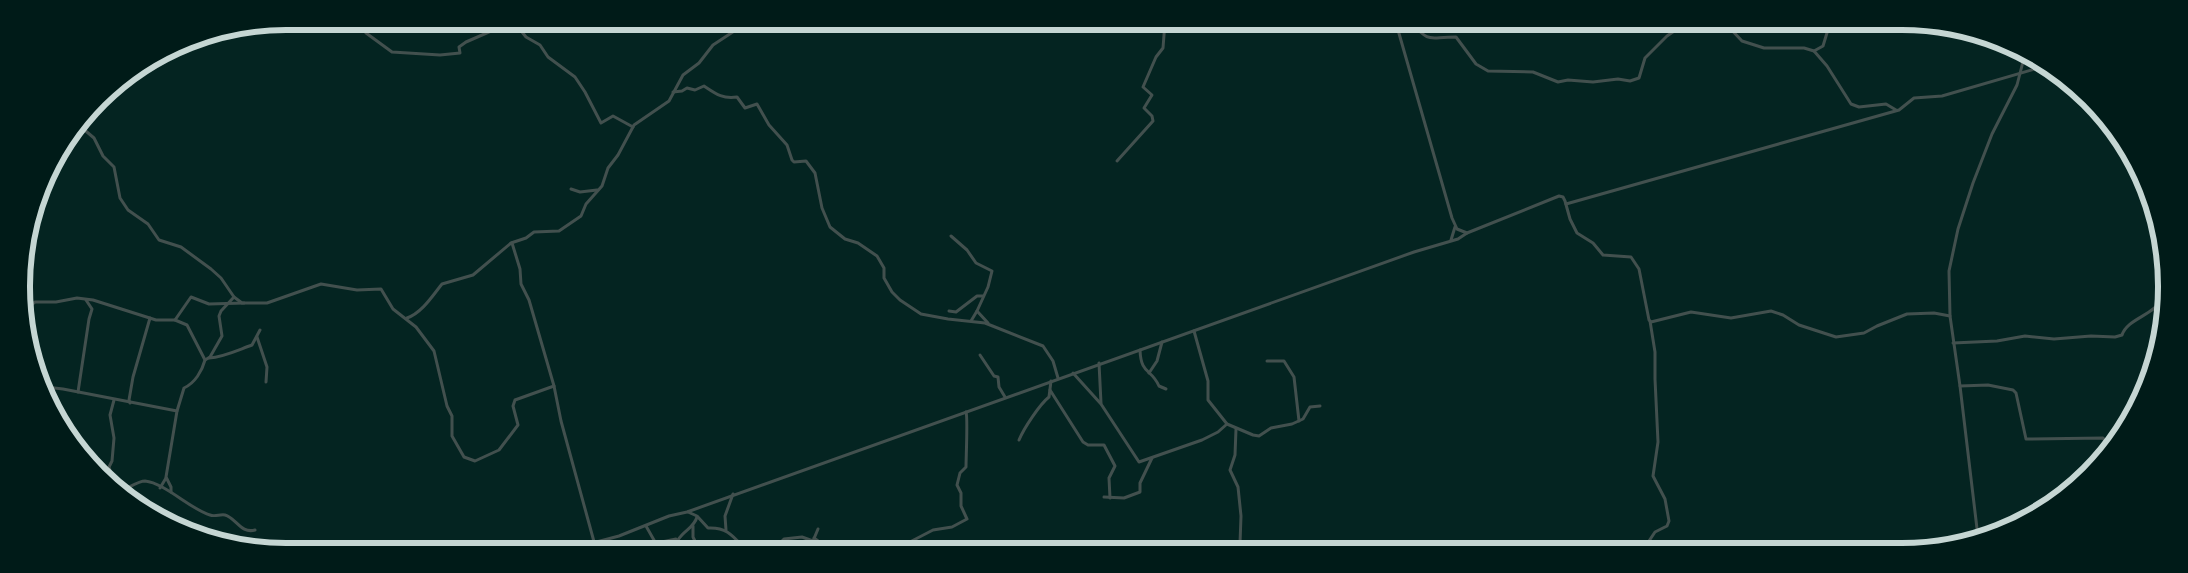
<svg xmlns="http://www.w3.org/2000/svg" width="2188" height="573" font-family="'Open Sans',sans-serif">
	<rect width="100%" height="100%" fill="#042421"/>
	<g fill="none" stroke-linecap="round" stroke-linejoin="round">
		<g stroke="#42504e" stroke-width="3">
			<polyline points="360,21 366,33 392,52 440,55 460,53 459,47 466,42 512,22"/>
			<polyline points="514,22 526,37 540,45 548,57 575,77 585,92 601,123 613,116 633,127"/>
			<polyline points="1396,23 1452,218 1457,229 1467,233"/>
			<path d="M 1410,23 C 1433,44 1426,37 1456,37 L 1476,64 L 1488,71 L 1533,72 L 1558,82 L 1568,80 L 1593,82 L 1618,79 L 1630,81 L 1639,78 L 1645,58 L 1667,36 L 1686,23"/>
			<polyline points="1725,23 1742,41 1764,48 1804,48 1814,51 1827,66 1851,104 1859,107 1886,104 1896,110"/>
			<polyline points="810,28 811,22"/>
			<polyline points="1814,51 1823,46 1830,23"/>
			<path d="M 673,92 L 682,91 L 687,88 L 695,90 L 704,86 C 716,94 722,99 737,97 L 745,108 L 757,104 L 769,125 L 787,145 L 792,160 L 794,162 L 806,161 L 815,173 L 822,208 L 830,227 L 845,239 L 858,243 L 877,256 L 884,268 L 884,278 L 892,292 L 900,300 L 921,314 L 948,319 L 985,323 L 1043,346 L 1053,361 L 1058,378"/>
			<polyline points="81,127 94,138 103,156 114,167 120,198 128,210 148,224 159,240 181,247 211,269 221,278 234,297 242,303 267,303 321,284 357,290 381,289 393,309 416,327 434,351 447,406 452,416 452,436 464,457 475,461 499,450 518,425 513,406 515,400 554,386"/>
			<polyline points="1117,161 1153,121 1152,116 1144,108 1152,95 1143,87 1156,57 1163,48 1165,22"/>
			<polyline points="571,189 580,192 597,190"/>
			<polyline points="1566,204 1899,110 1914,98 1942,96 2045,66"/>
			<polyline points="951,236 967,250 976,263 992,271 988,287 977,311 988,323"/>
			<polyline points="1451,240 1455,227"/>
			<polyline points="512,243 520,269 521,284 529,300 554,386 561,421 596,549"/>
			<path d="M 26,309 L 35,302 L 56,302 L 77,298 L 93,300 L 156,320 L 175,320 L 187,325 L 205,360 C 202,371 195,383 184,388 L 177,411 L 166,477 L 171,487 L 171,492"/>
			<polyline points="949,311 956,312 977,296 983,296"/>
			<path d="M 407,318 C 422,313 433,295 442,284 L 473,275 L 511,243 L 526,238 L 534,232 L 559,231 L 581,216 L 586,204 L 602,186 L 608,168 L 618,155 L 634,125 L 669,101 L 683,75 L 699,63 L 713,45 L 748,22"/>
			<polyline points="175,320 191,297 209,304 244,303"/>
			<polyline points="971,321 977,311"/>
			<polyline points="1194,331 1208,381 1208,400 1227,424 1253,435 1259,436 1271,428 1292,424 1303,419 1310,407 1320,406"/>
			<polyline points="257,337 267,367 266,382"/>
			<path d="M 1953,343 L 1997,341 L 2025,336 L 2054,339 L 2091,336 L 2115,337 L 2122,335 C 2127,319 2152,316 2163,299"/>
			<path d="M 1140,350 C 1141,375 1151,368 1159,386 L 1166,389"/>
			<polyline points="980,355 994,376 998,377 999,387 1005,397"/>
			<path d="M 209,358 C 224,357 238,350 252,345 L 260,330"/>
			<polyline points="205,360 210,357 222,336 219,316 221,311 234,297"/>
			<polyline points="1267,361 1284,361 1294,377 1299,421"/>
			<polyline points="1099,363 1101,403"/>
			<polyline points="1073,373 1101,404 1139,462 1202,440 1218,432 1227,424"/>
			<polyline points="1149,373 1157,361 1162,342"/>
			<polyline points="1960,386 1988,385 2013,390 2016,393 2026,439 2103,438 2109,446"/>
			<polyline points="46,387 63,389 177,411"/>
			<polyline points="1050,390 1083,442 1088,445 1104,445 1115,466 1109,478 1110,498"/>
			<polyline points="78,392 89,319 92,309 86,300"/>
			<polyline points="130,403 129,400 133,377 150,318"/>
			<path d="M 1019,440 C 1024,428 1040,404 1049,397 L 1051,381"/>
			<polyline points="113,480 109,467 112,461 114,438 110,415 114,400"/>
			<polyline points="160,488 166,478"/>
			<path d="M 123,490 C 130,487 139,481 145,481 C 165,483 190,509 210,515 C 215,517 220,514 225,515 C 236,518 241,534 255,530"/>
			<polyline points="1104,497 1124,498 1140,492 1140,483 1152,458"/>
			<path d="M 688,512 L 697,516 L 708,528 C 727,527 733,536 745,549"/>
			<polyline points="646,526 659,549"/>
			<polyline points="693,526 693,537 699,549"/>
			<polyline points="726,530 725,516 733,494"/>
			<polyline points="1978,537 1960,386 1950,316 1949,271 1958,229 1973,183 1992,134 2017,85 2025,54"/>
			<path d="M 814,538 C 820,541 821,546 828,549"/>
			<path d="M 678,540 C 684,530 694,528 697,517"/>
			<polyline points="657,543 676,539 678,542 679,549"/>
			<polyline points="570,549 619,536 669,516 687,512 1414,252 1458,239 1467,233 1559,196 1563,197 1565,201 1570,219 1577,233 1593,243 1603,255 1631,257 1639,269 1649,320 1651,322 1691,312 1731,318 1771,311 1783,315 1799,325 1836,337 1864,333 1877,326 1907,314 1934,313 1950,316"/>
			<polyline points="763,549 767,549"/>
			<polyline points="774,549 784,539 802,537 813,541 818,529"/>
			<path d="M 875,549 L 906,544 L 933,530 L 952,527 L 967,519 L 961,506 L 961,493 L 957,485 L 960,473 L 966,467 C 966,458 968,417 966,412"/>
			<polyline points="1230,549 1240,543 1241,516 1238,487 1230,470 1235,455 1236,429"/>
			<polyline points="1643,550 1655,532 1667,526 1669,521 1665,499 1653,476 1658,442 1655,379 1655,352 1650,321"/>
		</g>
	</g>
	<path d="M0 0H2188V573H0ZM286 30H1902A256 256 0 0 1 2158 286V287A256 256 0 0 1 1902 543H286A256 256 0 0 1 30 287V286A256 256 0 0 1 286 30Z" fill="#001b18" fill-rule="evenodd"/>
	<path fill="none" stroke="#c5d6d3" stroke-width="6" d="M286 30H1902A256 256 0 0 1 2158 286V287A256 256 0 0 1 1902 543H286A256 256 0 0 1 30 287V286A256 256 0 0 1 286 30Z"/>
</svg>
